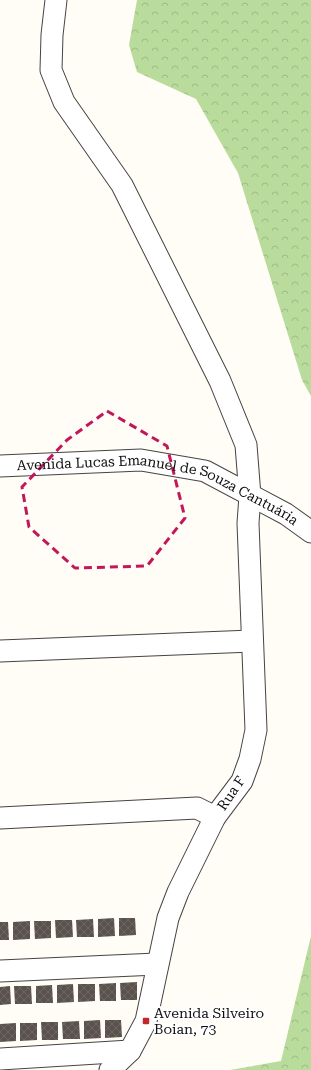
<svg xmlns="http://www.w3.org/2000/svg" width="311" height="1070" font-family="'Roboto Serif',serif">
	<defs>
		<pattern id="forest-crowns" width="20" height="18" patternUnits="userSpaceOnUse"><rect width="20" height="18" fill="#b9dc9c"/><path d="M2 6a3 3 0 1 1 6 0M12 15a3 3 0 1 1 6 0" fill="none" stroke="#9ebc85"/></pattern>
		<pattern id="building-cross-hatch" width="8" height="8" patternUnits="userSpaceOnUse"><rect width="8" height="8" fill="#5a524d"/><path d="M0 0l8 8M0 8l8-8" fill="none" stroke="#6d6662"/></pattern>
	</defs>
	<rect width="100%" height="100%" fill="#fffdf5"/>
	<g fill="url(#forest-crowns)">
		<polygon points="137,0 311,0 311,396 302,380 238,173 196,99 137,72 129,45"/>
		<polygon points="311,936 311,1070 230,1070 281,1061"/>
	</g>
	<g fill="url(#building-cross-hatch)">
		<polygon points="114,918 115,936 98,937 98,919"/>
		<polygon points="119,918 135,918 136,935 119,936"/>
		<polygon points="93,919 94,937 77,937 76,920"/>
		<polygon points="55,920 72,920 73,937 56,938"/>
		<polygon points="30,921 30,939 13,940 13,922"/>
		<polygon points="34,921 51,921 51,938 35,939"/>
		<polygon points="0,922 8,922 9,940 0,940"/>
		<polygon points="137,982 137,1000 121,1000 120,983"/>
		<polygon points="116,983 116,1001 100,1001 99,984"/>
		<polygon points="73,984 74,1002 57,1003 57,985"/>
		<polygon points="78,984 95,984 95,1001 78,1002"/>
		<polygon points="52,985 53,1003 36,1003 36,986"/>
		<polygon points="10,986 11,1004 0,1005 0,987"/>
		<polygon points="14,986 31,986 32,1004 15,1004"/>
		<polygon points="100,1020 101,1038 84,1039 84,1021"/>
		<polygon points="105,1020 121,1020 122,1037 105,1038"/>
		<polygon points="79,1021 80,1039 63,1039 62,1022"/>
		<polygon points="41,1022 58,1022 58,1040 42,1040"/>
		<polygon points="16,1023 16,1041 0,1042 0,1024"/>
		<polygon points="20,1023 37,1023 37,1040 20,1041"/>
	</g>
	<g fill="none" stroke-linecap="round" stroke-linejoin="round">
		<defs>
			<g id="minor">
				<polyline points="56,0 52,35 51,70 64,102 122,185 220,381 246,445 250,496 248,523 256,730 250,759 242,781 215,817 178,892 168,918 146,1021 130,1051 110,1070"/>
				<path id="s1" d="M 0,466 L 141,460 L 205,471 L 286,514 L 311,532"/>
				<polyline points="0,651 252,641"/>
				<polyline points="0,818 197,808 215,817"/>
				<polyline points="0,971 157,964"/>
				<polyline points="0,1059 130,1051"/>
			</g>
		</defs>
		<use href="#minor" stroke="#444" stroke-width="23"/>
		<use href="#minor" stroke="#fff" stroke-width="21"/>
	</g>
	<path fill="none" stroke="#c2185b" stroke-width="3" stroke-dasharray="8 5" stroke-linejoin="round" d="M 107,411 L 167,446 L 185,518 L 147,566 L 75,568 L 29,527 L 22,487 L 67,440 Z"/>
	<rect fill="#c4262e" stroke="#fff" stroke-width="1.5" x="142" y="1017" width="8" height="8" rx="2"/>
	<g text-anchor="middle" dominant-baseline="central" stroke-width="4" stroke-linejoin="round" paint-order="stroke">
		<g font-size="14" fill="#111" stroke="#fff">
			<text stroke="none"><textPath href="#s1" startOffset="164">Avenida Lucas Emanuel de Souza Cantuária</textPath></text>
			<text transform="translate(231 793) rotate(-56)">Rua F</text>
		</g>
		<g font-size="14" fill="#111" stroke="#fff" text-anchor="start">
			<text x="154" y="1013">Avenida Silveiro<tspan x="154" dy="16">Boian, 73</tspan></text>
		</g>
	</g>
</svg>
